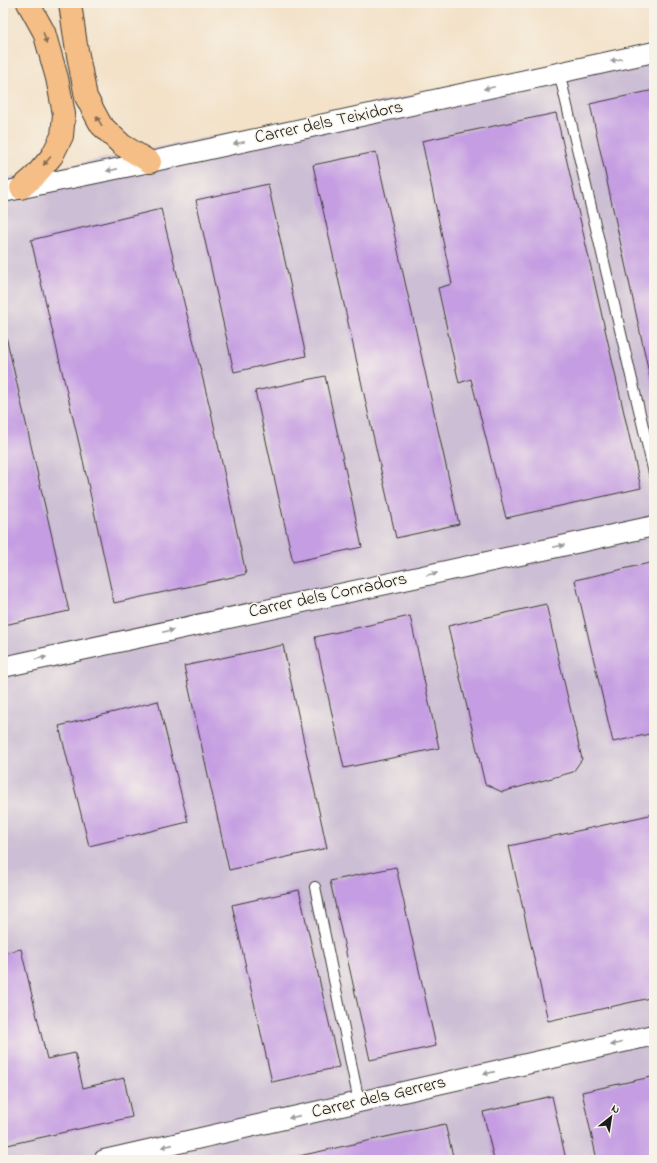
<svg xmlns="http://www.w3.org/2000/svg" width="657" height="1163" font-family="'Indie Flower',sans-serif">
	<rect width="100%" height="100%" fill="#f7f3e8"/>
	<filter id="ink" filterUnits="userSpaceOnUse"><feTurbulence type="fractalNoise" baseFrequency=".025" numOctaves="2"/><feDisplacementMap in="SourceGraphic" scale="8" xChannelSelector="R" yChannelSelector="G"/><feConvolveMatrix kernelMatrix="1 2 1 2 8 2 1 2 1" color-interpolation-filters="sRGB"/></filter>
	<filter id="wash" filterUnits="userSpaceOnUse"><feTurbulence type="fractalNoise" baseFrequency=".012" numOctaves="4" result="noise"/><feDisplacementMap in="SourceGraphic" scale="16" xChannelSelector="R" yChannelSelector="G"/><feGaussianBlur stdDeviation="0.9" result="paint"/><feColorMatrix in="noise" values="0 0 0 0 0 0 0 0 0 0 0 0 0 0 0 0 0 1.4 0 .05"/><feComposite in="paint" operator="in"/></filter>
	<g filter="url(#wash)">
		<rect width="100%" height="100%" fill="#f3e1c8"/>
		<polygon fill="#ccbed4" points="654,46 654,1160 3,1160 3,179"/>
		<g id="blocks">
			<g fill="#c59de2">
				<polygon points="654,90 654,391 653,391 590,104"/>
				<polygon points="556,113 641,488 506,518 471,379 459,383 438,288 452,284 422,141"/>
				<polygon points="376,152 459,524 396,538 313,165"/>
				<polygon points="268,184 306,356 234,372 196,200"/>
				<polygon points="161,209 211,412 246,574 114,603 82,456 31,240"/>
				<polygon points="3,323 69,611 4,625 3,623"/>
				<polygon points="325,376 362,547 293,562 255,391"/>
				<polygon points="654,562 654,733 613,742 575,580"/>
				<polygon points="546,604 582,759 573,772 502,792 485,784 448,626"/>
				<polygon points="410,616 439,748 344,768 315,637"/>
				<polygon points="283,645 327,848 229,870 184,666"/>
				<polygon points="158,701 188,822 89,846 59,726"/>
				<polygon points="654,814 654,997 548,1021 509,846"/>
				<polygon points="396,867 436,1046 370,1060 330,881"/>
				<polygon points="299,890 339,1067 272,1082 232,905"/>
				<polygon points="21,949 47,1059 75,1053 83,1088 124,1078 132,1117 3,1146 3,953"/>
				<polygon points="651,1077 654,1089 654,1160 597,1160 582,1092"/>
				<polygon points="552,1096 566,1160 494,1160 483,1112"/>
				<polygon points="445,1124 454,1160 290,1160 290,1158"/>
			</g>
		</g>
	</g>
	<g filter="url(#ink)">
		<use href="#blocks" fill-opacity="0" stroke="#3c3a36" stroke-width="1"/>
		<g fill="none" stroke-linecap="round" stroke-linejoin="round">
			<defs>
				<g id="service">
					<polyline points="559,72 654,473"/>
					<polyline points="315,887 359,1102"/>
				</g>
				<g id="minor">
					<polyline points="3,192 150,162 654,52"/>
					<polyline points="3,667 654,526"/>
					<polyline points="104,1160 654,1035"/>
				</g>
				<g id="motorway">
					<polyline points="70,3 76,45 86,97 101,125 122,145 150,162"/>
					<polyline points="21,188 35,176 52,156 62,136 64,114 57,78 44,32 28,3"/>
				</g>
			</defs>
			<use href="#service" stroke="#3c3a36" stroke-width="12"/>
			<use href="#minor" stroke="#3c3a36" stroke-width="22"/>
			<use href="#motorway" stroke="#3c3a36" stroke-width="24"/>
			<use href="#service" stroke="#fff" stroke-width="10"/>
			<use href="#minor" stroke="#fff" stroke-width="20"/>
			<use href="#motorway" stroke="#f5be86" stroke-width="22"/>
		</g>
		<defs><path id="oneway-solid" d="M-6-.8H1V-3.2L6.5 0L1 3.2V.8H-6Z"/></defs>
		<g fill="#886d51">
			<use href="#oneway-solid" transform="translate(45 38) rotate(73)"/>
			<use href="#oneway-solid" transform="translate(99 121) rotate(-120)"/>
			<use href="#oneway-solid" transform="translate(47 161) rotate(131)"/>
		</g>
		<g fill="#999">
			<use href="#oneway-solid" transform="translate(616 60) rotate(168)"/>
			<use href="#oneway-solid" transform="translate(489 88) rotate(168)"/>
			<use href="#oneway-solid" transform="translate(239 143) rotate(168)"/>
			<use href="#oneway-solid" transform="translate(112 170) rotate(169)"/>
			<use href="#oneway-solid" transform="translate(559 546) rotate(-12)"/>
			<use href="#oneway-solid" transform="translate(432 574) rotate(-12)"/>
			<use href="#oneway-solid" transform="translate(168 631) rotate(-12)"/>
			<use href="#oneway-solid" transform="translate(41 658) rotate(-12)"/>
			<use href="#oneway-solid" transform="translate(616 1044) rotate(167)"/>
			<use href="#oneway-solid" transform="translate(489 1073) rotate(167)"/>
			<use href="#oneway-solid" transform="translate(294 1117) rotate(167)"/>
			<use href="#oneway-solid" transform="translate(167 1146) rotate(167)"/>
		</g>
	</g>
	<g text-anchor="middle" dominant-baseline="central" stroke-width="3" stroke-linejoin="round" paint-order="stroke">
		<g font-size="18" fill="#1c1c1c" stroke="#f7f3e8">
			<text transform="translate(329 123) rotate(-12)">Carrer dels Teixidors</text>
			<text transform="translate(328 596) rotate(-12)">Carrer dels Conradors</text>
			<text transform="translate(379 1098) rotate(-13)">Carrer dels Gerrers</text>
		</g>
	</g>
	<rect width="657" height="1163" fill="none" stroke="#f7f3e8" stroke-width="16"/>
	<g transform="translate(611 1117) rotate(30)" stroke="#f7f3e8" stroke-width="3" paint-order="stroke">
	<path d="M0-3L7 15L0 10L-7 15Z" fill="#1c1c1c"/>
	<text y="-6" font-size="11" font-weight="bold" text-anchor="middle" fill="#1c1c1c">N</text>
	</g>
</svg>
